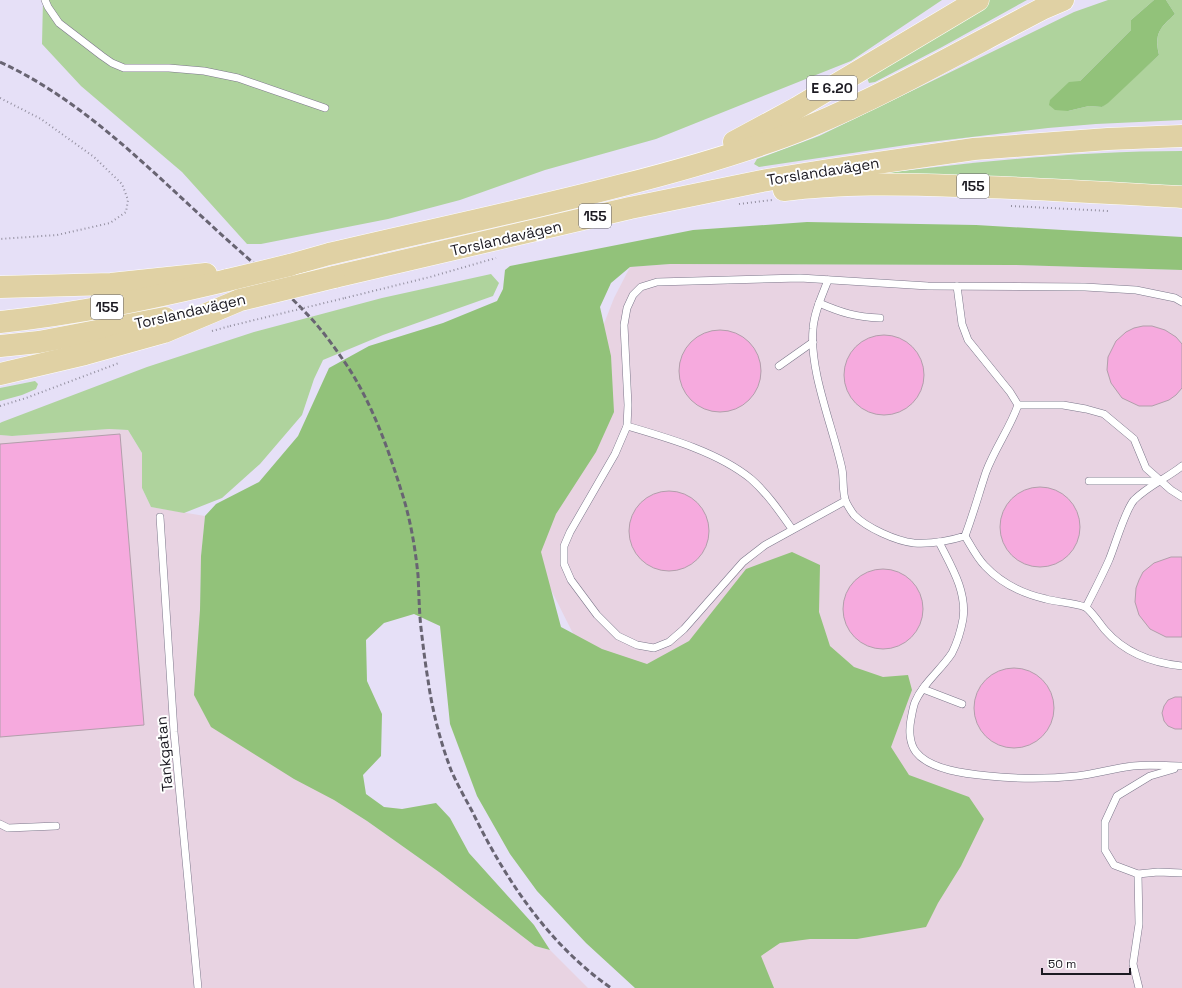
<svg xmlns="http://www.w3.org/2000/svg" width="1182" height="988" font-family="'Space Grotesk',sans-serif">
	<rect width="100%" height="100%" fill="#e6e0f7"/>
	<g fill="#e8d3e2">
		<polygon points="670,264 1014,265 1182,270 1182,988 771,988 609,705 533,554 589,362 614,298 630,267"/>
		<polygon points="109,429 128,430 142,453 142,488 151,507 205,516 201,556 200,610 334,800 367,821 439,872 535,946 550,950 588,988 0,988 0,435 12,436"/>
	</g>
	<g fill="#afd39d">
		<polygon points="43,0 942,0 851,61 656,139 545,170 460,200 388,219 261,244 247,244 182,172 81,86 42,44"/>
		<polygon points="987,0 1027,0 942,47 875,82 869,83 867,78"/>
		<path d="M 1108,0 L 1154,0 L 1131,20 L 1131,30 L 1080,81 L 1068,111 L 1089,106 L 1102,107 L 1159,55 C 1154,33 1160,28 1175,14 L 1166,0 L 1182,0 L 1182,120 L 1096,124 L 1048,128 L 913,144 L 759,167 L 754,164 L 757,159 L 819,136 L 1074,12 Z"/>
		<path d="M 1182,151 L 1182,189 L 855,177 C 963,163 1073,151 1182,151 Z"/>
		<polygon points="491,274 499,283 493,296 383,335 323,360 314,379 302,415 260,464 222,498 184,513 151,507 142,488 142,453 128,430 109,429 12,436 0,435 0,423 2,422 147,367 254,332 382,298"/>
		<polygon points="35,381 38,384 36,389 22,395 0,401 0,388"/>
	</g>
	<g fill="#92c27a">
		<path d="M 1154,0 L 1166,0 L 1175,14 C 1160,28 1154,33 1159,55 L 1108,103 L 1102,107 L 1089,106 L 1068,111 L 1055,110 L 1049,105 L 1050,100 L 1069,82 L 1080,81 L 1131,30 L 1131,20 Z"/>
		<polygon points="807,222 976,225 1182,237 1182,270 1014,265 670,264 630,267 611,283 600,307 611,356 614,412 596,452 556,514 541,552 561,627 602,649 647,664 689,641 746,569 792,552 820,565 819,612 830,646 854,667 883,677 908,675 912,690 891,747 909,775 969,797 984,819 961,866 938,903 926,927 857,939 810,939 780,943 761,956 774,988 635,988 586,943 537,891 510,854 477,796 450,724 440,626 414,614 384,623 366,640 367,681 382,714 381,756 363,775 366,794 384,807 402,809 436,803 450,818 469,853 534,925 550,950 535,946 439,872 367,821 334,800 294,779 211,727 194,695 200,610 201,556 205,516 216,504 259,482 298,436 329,368 369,346 443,323 497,301 503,289 505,270 510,266 693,230"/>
	</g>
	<g fill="#f6aade" stroke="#b29eab">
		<polygon points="1143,326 1152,326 1165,330 1176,337 1182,344 1182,388 1176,395 1169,400 1152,406 1139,406 1122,398 1111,383 1107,370 1108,357 1116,341 1126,332 1134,328"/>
		<circle cx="720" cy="371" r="41"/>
		<circle cx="884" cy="375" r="40"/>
		<polygon points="120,434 144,725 0,737 0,444"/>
		<circle cx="1040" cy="527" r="40"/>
		<circle cx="669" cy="531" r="40"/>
		<polygon points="1171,557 1182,557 1182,637 1166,637 1150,629 1139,615 1135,602 1136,588 1139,580 1143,572 1154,563"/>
		<circle cx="883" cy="609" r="40"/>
		<circle cx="1014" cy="708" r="40"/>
		<polygon points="1175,697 1182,697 1182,729 1175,729 1168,726 1164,721 1162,713 1164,706 1168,700"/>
	</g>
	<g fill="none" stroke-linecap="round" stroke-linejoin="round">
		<defs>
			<g id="service">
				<polyline points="45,0 48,7 59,23 102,56 112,63 124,68 169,68 204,71 238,78 325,108"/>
				<path d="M 828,280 C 822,296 814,312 813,329 C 809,371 833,427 842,469 C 844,479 842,493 846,502 C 848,506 851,511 854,515 C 867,528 896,541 914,543 C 931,544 949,541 965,536 C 973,515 979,493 986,472 C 995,448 1010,428 1018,405 L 1010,392 L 968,340 L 962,324 L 957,286"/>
				<path d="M 819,303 C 842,313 856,317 880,318"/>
				<polyline points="779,366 813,342"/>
				<polyline points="1018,405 1063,405 1086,409 1104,414 1134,439 1146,468 1171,490 1182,497"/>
				<path d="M 627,426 C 668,438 718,452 751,479 C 767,493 780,512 792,529"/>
				<polyline points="1089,481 1159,481"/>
				<polyline points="845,501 765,545 743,562 684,629 669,642 654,648 637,645 618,636 597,615 571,580 564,564 564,546 570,532 615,454 627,426 628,405 624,325 627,308 633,295 641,287 657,282 800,278 928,286 1085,287 1136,290 1175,298 1182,302"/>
				<polyline points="160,517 174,732 198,988"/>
				<path d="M 965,536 C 971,546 977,558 985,566 C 1001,583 1024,594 1046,599 C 1057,602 1075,603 1085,607 C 1090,609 1100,624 1105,630 C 1125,653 1152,663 1182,666"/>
				<path d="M 939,542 C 951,566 967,591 963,619 C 961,630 957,643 952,653 C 941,670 923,683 915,702 C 913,707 912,714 911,719 C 909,729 909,743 916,752 C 930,770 967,774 989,776 C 1018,779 1048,779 1077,776 C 1096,774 1114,768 1133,766 C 1149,764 1166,766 1182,766"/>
				<path d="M 1086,607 C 1094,591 1102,576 1109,560 C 1115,546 1125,510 1134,500 C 1148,486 1167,478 1182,466"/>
				<polyline points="923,689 962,704"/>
				<polyline points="1174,769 1150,776 1117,796 1105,822 1105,850 1114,865 1138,874 1158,872 1182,873"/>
				<polyline points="0,824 8,828 56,826"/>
				<polyline points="1138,874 1139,924 1133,964 1139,988"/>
			</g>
			<g id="primary">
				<polyline points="734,142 797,108 978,0"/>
				<path d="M 784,190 C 841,183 899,184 957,186 C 1032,188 1107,193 1182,197"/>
				<path d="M 290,265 L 329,254 C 426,231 523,211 619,186 C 682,170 747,152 808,127 C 889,93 965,49 1042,9 L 1063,0"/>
				<polyline points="334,277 630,208 762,181 829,170 974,149 1108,139 1182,136"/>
				<polyline points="0,287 111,284 206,274"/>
				<path d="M 0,322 C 78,314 152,298 228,280"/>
				<polyline points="0,346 39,342 165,318"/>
				<polyline points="0,374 85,354 164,332 240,300"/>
			</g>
		</defs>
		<use href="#service" stroke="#7c778b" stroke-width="8"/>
		<use href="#primary" stroke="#fff" stroke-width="23"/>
		<g stroke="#9591a2" stroke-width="2" stroke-dasharray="1 3" stroke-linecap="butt">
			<polyline points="0,98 41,119 94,157 122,184 128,200 126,212 110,223 57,235 0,239"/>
			<polyline points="739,204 772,200"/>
			<polyline points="1011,206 1109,211"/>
			<polyline points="345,298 430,277 496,258"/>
			<polyline points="212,331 230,326"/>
			<polyline points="0,406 26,398 119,363"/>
		</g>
		<use href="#service" stroke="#fff" stroke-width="7"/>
		<use href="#primary" stroke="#e0d1a4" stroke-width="22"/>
		<path stroke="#686472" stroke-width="3" stroke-dasharray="6 3" stroke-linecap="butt" d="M 0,62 C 82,100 145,165 211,225 C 242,254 276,281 305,312 C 321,328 335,348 348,367 C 372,404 388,448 401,490 C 410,517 415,546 418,575 C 419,593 419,610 421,628 C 423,645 425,662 428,680 C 432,709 440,741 451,770 C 457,784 465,798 472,811 C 505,879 548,944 611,988"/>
		<defs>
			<g id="primary-bridge">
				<polyline points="228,280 290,265"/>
				<polyline points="240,300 334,277"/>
			</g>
		</defs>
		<use href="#primary-bridge" stroke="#fff" stroke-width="23" stroke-linecap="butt"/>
		<polyline stroke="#9591a2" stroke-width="2" stroke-dasharray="1 3" stroke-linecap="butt" points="230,326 345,298"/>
		<use href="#primary-bridge" stroke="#e0d1a4" stroke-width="22"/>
	</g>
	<g text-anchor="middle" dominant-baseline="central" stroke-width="4" stroke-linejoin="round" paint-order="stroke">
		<g fill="#fff" stroke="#605f64" stroke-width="1">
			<rect x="807" y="76" width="50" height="24" rx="3"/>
			<rect x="957" y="174" width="32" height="24" rx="3"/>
			<rect x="579" y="204" width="32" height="24" rx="3"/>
			<rect x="91" y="295" width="32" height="24" rx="3"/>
		</g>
		<g font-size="14" font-weight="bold" fill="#1c1a22">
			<text x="832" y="88">E 6.20</text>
			<text x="973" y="186">155</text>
			<text x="595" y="216">155</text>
			<text x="107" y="307">155</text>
		</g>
		<g font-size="15" fill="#1c1a22" stroke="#fff">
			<text transform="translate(823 171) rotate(-9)">Torslandavägen</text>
			<text transform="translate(506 238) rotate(-13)">Torslandavägen</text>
			<text transform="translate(190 311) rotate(-13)">Torslandavägen</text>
			<text transform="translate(164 754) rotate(-95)">Tankgatan</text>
		</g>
	</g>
	<path d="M1042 968v6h88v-6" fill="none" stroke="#1c1a22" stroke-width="2"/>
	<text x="1048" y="968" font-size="12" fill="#1c1a22" stroke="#ffffff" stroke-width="3" paint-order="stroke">50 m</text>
</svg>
